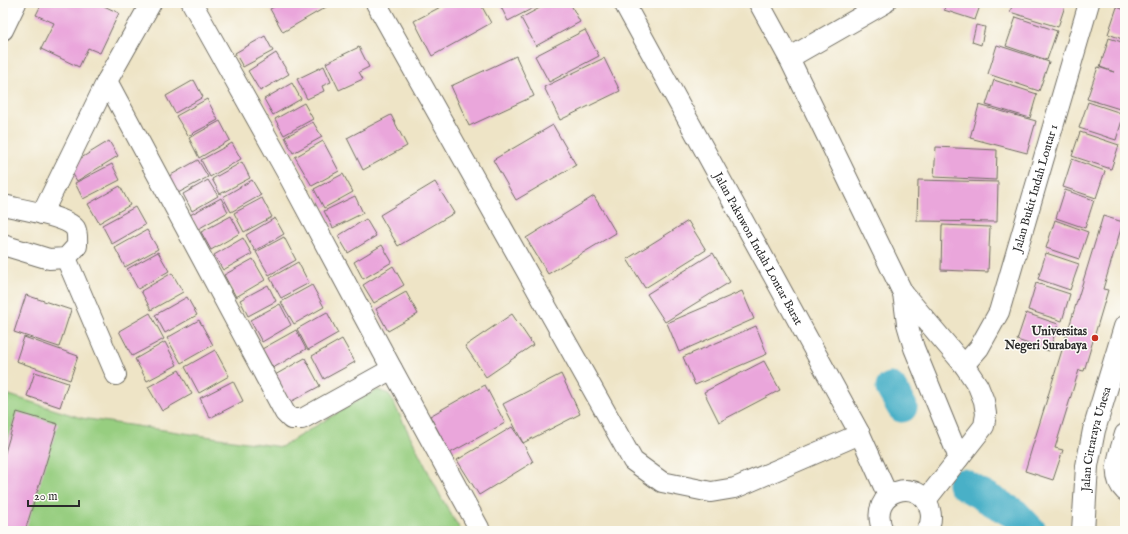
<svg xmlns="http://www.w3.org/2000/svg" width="1128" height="534" font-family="'IM FELL English',serif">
	<rect width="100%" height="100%" fill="#fdfcf7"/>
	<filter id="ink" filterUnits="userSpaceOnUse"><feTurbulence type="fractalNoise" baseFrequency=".025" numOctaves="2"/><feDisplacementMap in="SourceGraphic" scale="8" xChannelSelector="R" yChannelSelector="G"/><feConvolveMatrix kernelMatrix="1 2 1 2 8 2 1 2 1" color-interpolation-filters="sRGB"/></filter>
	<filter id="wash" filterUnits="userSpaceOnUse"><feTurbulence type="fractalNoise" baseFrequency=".012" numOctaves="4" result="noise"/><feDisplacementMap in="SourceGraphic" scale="16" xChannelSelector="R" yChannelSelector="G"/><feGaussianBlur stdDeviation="0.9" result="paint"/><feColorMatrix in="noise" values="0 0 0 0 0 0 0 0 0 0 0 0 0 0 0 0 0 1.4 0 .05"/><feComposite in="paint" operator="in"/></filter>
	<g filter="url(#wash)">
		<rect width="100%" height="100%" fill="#eee4c6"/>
		<polygon fill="#97ce80" stroke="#617c56" points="378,390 389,394 441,497 461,531 3,531 3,393 81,418 281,447 367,395"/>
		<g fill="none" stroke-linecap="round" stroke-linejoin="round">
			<g stroke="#48b0c7" stroke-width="31">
				<polyline points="891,388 902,407"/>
				<polyline points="963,484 1015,514 1031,531"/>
			</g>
		</g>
		<g id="blocks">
			<g fill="#eaa6db">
				<polygon points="42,3 105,3 104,6 119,13 100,53 88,48 79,67 41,49 54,23 36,15"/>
				<polygon points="281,3 333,3 283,32 270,9"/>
				<polygon points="448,3 480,3 491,23 432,56 414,21"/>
				<polygon points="499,3 543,3 508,21"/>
				<polygon points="549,3 570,3 580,22 536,46 521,18"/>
				<polygon points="946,3 981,3 975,20 944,10"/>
				<polygon points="1013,3 1066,3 1058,27 1010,12"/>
				<polygon points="1117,7 1125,10 1125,40 1108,34"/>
				<polygon points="1016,17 1057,31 1047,60 1006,46"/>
				<polygon points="976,25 985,27 981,45 972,42"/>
				<polygon points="585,30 599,56 549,82 535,56"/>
				<polygon points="265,36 273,51 243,67 235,53"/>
				<polygon points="1109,38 1125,43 1125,104 1123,110 1087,99 1098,67 1114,72 1100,67"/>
				<polygon points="997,45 1049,62 1039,91 988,74"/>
				<polygon points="359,47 369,67 359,72 363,79 339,90 326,63"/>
				<polygon points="276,53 289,74 260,91 248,71"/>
				<polygon points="516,56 534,96 469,126 451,86"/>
				<polygon points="604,58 620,91 560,120 544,87"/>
				<polygon points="324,66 331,82 322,86 324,91 307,99 297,79"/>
				<polygon points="194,80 203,97 175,113 166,96"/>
				<polygon points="994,80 1037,94 1030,118 986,105"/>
				<polygon points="292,83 301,99 273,115 264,99"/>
				<polygon points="207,99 218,120 188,136 176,116"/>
				<polygon points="1088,102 1124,114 1116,140 1079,128"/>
				<polygon points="304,103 313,119 284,135 275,119"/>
				<polygon points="979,105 1036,121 1027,153 970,138"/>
				<polygon points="391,115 407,146 363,170 347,138"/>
				<polygon points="220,121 230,140 199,158 189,138"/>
				<polygon points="313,122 322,137 293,153 285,137"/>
				<polygon points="553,125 576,165 516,200 493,160"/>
				<polygon points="1080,132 1119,145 1111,169 1072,156"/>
				<polygon points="109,141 118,156 77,181 68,166"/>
				<polygon points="323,141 339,171 312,186 295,157"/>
				<polygon points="232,143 241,159 210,177 201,160"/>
				<polygon points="936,147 997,150 996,180 934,177"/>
				<polygon points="1072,159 1105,171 1096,198 1063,187"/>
				<polygon points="198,160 208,177 178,193 169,176"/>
				<polygon points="242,162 250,178 220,194 212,179"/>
				<polygon points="112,164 120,180 83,199 75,183"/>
				<polygon points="343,174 353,192 324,208 314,189"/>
				<polygon points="208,180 218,196 192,211 183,194"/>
				<polygon points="252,180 261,195 231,212 223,197"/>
				<polygon points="918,180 998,182 997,222 917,221"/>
				<polygon points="435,182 454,213 398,246 380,215"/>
				<polygon points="120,186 130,205 99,223 88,204"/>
				<polygon points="1065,190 1094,200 1085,228 1056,218"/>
				<polygon points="355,196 363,213 333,228 324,211"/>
				<polygon points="594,196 616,233 548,274 526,238"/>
				<polygon points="221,198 228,212 198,229 190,215"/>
				<polygon points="262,198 272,217 244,232 234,213"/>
				<polygon points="135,207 145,225 112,244 102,225"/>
				<polygon points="231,216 240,233 211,250 201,232"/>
				<polygon points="1103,216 1123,222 1103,289 1108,290 1084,371 1079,370 1055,448 1063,450 1053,480 1025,471"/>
				<polygon points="275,218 284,234 255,251 246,235"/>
				<polygon points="366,219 376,236 348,253 338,236"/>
				<polygon points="1055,220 1088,232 1079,259 1046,248"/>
				<polygon points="688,221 706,250 645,288 627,259"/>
				<polygon points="942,225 990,227 988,272 941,270"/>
				<polygon points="147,230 158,249 125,267 115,248"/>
				<polygon points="284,237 296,260 269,275 256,252"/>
				<polygon points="243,238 252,254 223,270 214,255"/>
				<polygon points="382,245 392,262 363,279 354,262"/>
				<polygon points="158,252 169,271 138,289 127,269"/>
				<polygon points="713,253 730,282 665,322 647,294"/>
				<polygon points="1046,253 1079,264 1070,290 1038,279"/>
				<polygon points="253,259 265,280 236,297 224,275"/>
				<polygon points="298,262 309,283 281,298 270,278"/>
				<polygon points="393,266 404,285 374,303 363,285"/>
				<polygon points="172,273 183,292 151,310 141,291"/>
				<polygon points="1036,283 1070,294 1062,321 1028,310"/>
				<polygon points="268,285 276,301 248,316 240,300"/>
				<polygon points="312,285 324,307 294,324 281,302"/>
				<polygon points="742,291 754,319 679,352 667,323"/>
				<polygon points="406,292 418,314 388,331 376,309"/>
				<polygon points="26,295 71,310 59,347 14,332"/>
				<polygon points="187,297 197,315 165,333 155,315"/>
				<polygon points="280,304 291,325 262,342 250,320"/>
				<polygon points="327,312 338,333 308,350 297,329"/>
				<polygon points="150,313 164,339 132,356 119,331"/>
				<polygon points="1026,313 1058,324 1049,351 1017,340"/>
				<polygon points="512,314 533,345 486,377 465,346"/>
				<polygon points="199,320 213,345 181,363 167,338"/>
				<polygon points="756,326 767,354 695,385 683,357"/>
				<polygon points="296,330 306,349 273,368 262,349"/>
				<polygon points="24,337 78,356 70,380 16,361"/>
				<polygon points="342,339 355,362 324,379 312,356"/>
				<polygon points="165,342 177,365 147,381 135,359"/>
				<polygon points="215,350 229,376 199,393 185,367"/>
				<polygon points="305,358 320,386 290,402 275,375"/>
				<polygon points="764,361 780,390 719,422 704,392"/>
				<polygon points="179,370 192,394 162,411 148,387"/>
				<polygon points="35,372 68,383 60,407 27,396"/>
				<polygon points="561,374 580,414 523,443 533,462 479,495 457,460 512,427 523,443 503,404"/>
				<polygon points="233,381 243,401 210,418 200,398"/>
				<polygon points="485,385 505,423 450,453 430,416"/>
				<polygon points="17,412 58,424 25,531 3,531 3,459"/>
			</g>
		</g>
	</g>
	<g filter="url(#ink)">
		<use href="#blocks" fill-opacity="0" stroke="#6f6c61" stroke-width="1"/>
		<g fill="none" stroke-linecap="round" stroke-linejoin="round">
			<defs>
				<g id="minor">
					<polyline points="192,3 287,173 392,369 479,528"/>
					<polyline points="376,3 633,461 662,482 711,492 735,488 860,434"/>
					<path id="s1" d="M 624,3 L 860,434 L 888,496"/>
					<polyline points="759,3 789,58 903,293 964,365 978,386 984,401 986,414 984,426 926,500"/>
					<polyline points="3,30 16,3"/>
					<polyline points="789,58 885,3"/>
					<polyline points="107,81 285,413 291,419 302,419 392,369"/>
					<path d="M 3,205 C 19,209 66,216 75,228 C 78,233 77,240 77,246 L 66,258 L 49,259 L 3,245"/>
					<polyline points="42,214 107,81 151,3"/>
					<polyline points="66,258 116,375"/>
					<polyline points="903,293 907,324 914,348 959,458"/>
					<path id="s2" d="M 964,365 L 979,348 L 999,312 L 1089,3"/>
					<path d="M 1125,434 C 1120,452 1109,476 1125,491"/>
					<path d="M 883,531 C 865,489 922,475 930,510 C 932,517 931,524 927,531"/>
				</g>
				<g id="major">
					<path id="s3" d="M 1083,531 L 1087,466 L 1094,430 L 1125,327"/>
				</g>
			</defs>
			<use href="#minor" stroke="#6f6c61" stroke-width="22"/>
			<use href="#major" stroke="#6f6c61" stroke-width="24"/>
			<use href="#minor" stroke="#fff" stroke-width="20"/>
			<use href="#major" stroke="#fff" stroke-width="22"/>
		</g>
	</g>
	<circle fill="#c8321e" stroke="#fdfcf7" stroke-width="1.5" cx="1095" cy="338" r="4"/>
	<g text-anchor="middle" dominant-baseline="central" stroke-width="3" stroke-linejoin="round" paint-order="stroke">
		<g font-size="12" fill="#2b2b2b" stroke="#fdfcf7">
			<text stroke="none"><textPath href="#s2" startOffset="193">Jalan Bukit Indah Lontar 1</textPath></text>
			<text stroke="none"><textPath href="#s1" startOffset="280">Jalan Pakuwon Indah Lontar Barat</textPath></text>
			<text stroke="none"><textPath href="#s3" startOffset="93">Jalan Citraraya Unesa</textPath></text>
		</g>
		<g font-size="12" font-weight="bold" fill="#2b2b2b" stroke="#fdfcf7" text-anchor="end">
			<text x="1087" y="331">Universitas<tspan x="1087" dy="14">Negeri Surabaya</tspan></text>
		</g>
	</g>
	<rect width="1128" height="534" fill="none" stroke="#fdfcf7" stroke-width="16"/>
	<path d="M28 500v6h51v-6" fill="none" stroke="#2b2b2b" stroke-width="2"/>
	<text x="34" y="500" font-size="12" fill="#2b2b2b" stroke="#fdfcf7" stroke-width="3" paint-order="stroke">20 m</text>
</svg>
